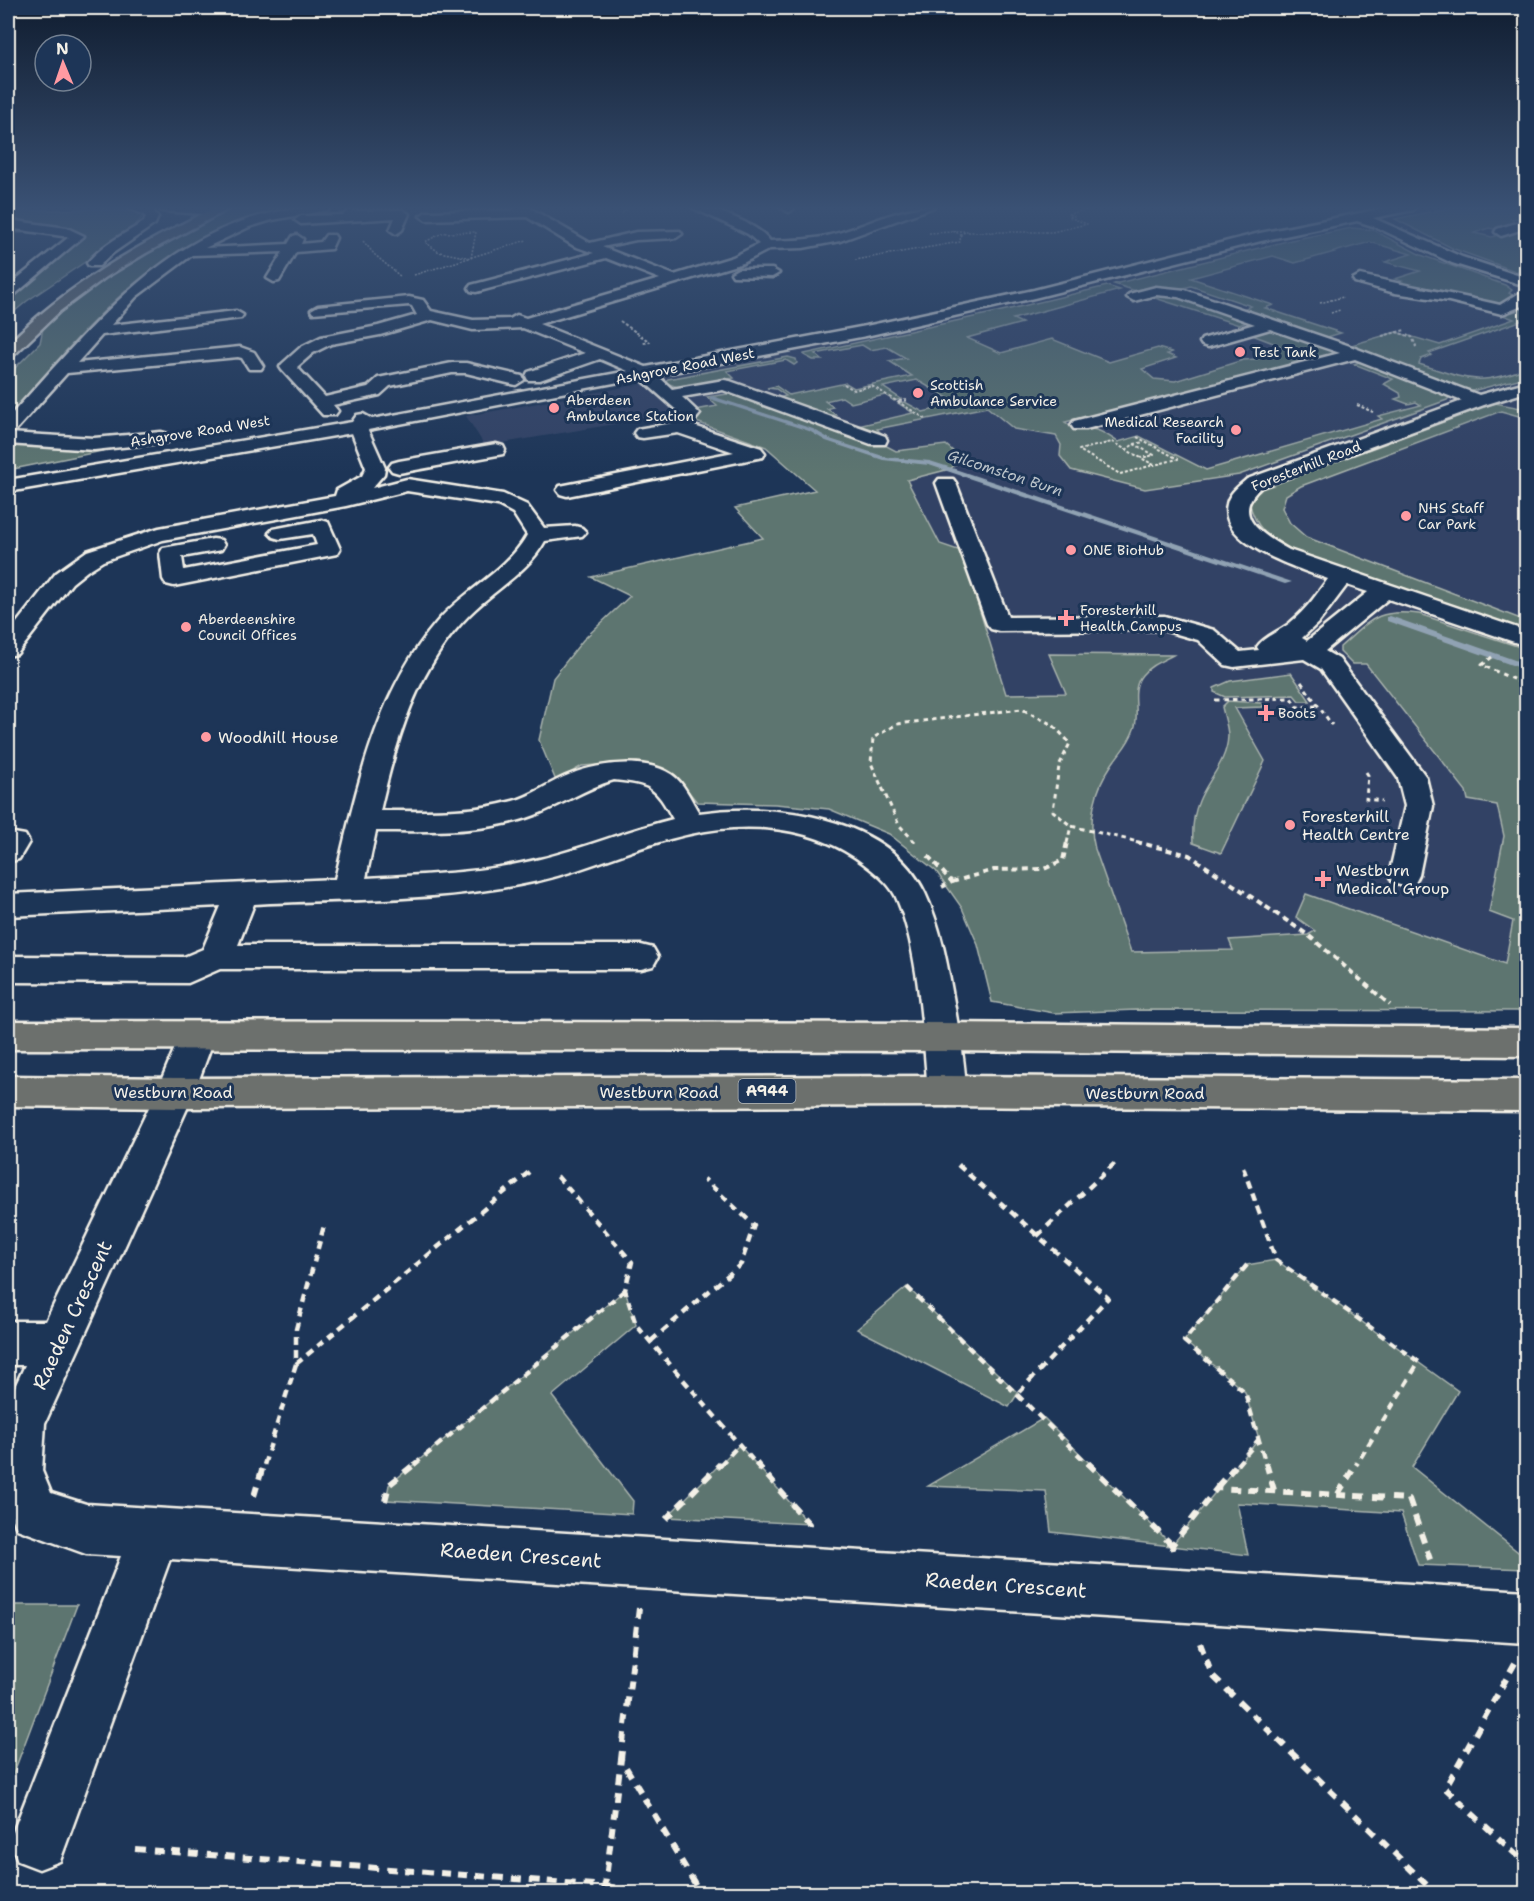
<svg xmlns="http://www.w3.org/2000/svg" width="1534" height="1901" font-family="'Shantell Sans',sans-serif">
	<rect width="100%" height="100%" fill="#1d3557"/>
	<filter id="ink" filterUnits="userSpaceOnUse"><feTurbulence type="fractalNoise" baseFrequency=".0167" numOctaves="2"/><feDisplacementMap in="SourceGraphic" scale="12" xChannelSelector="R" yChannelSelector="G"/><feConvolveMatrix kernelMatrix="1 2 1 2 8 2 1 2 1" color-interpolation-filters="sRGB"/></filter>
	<g filter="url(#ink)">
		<polygon fill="#324365" points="1408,207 1526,207 1526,1011 1137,1010 1054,1013 992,1002 978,945 962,908 936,871 889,834 829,809 775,804 697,802 675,775 637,762 582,766 556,781 539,740 553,678 583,640 630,595 591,577 763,538 735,508 815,489 766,447 674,414 485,446 466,416 653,382 644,373 866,331 1199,252"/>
		<g fill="#5d746f" stroke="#a8b2ac" stroke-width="1.5">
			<path d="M 237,207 L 304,207 C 246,214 188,241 142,277 C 94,315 49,371 8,416 L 8,375 L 40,343 L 43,328 L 61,311 L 98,282 L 146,252 Z"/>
			<polygon points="1454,207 1526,207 1526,217 1511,219 1517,223 1498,230 1489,228 1474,233 1492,237 1526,227 1526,275 1454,249 1395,219"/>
			<polygon points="98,209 138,212 143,216 131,231 27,301 8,317 8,293 77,238 67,232 8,233 8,211"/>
			<polygon points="1352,228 1373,230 1421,255 1505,285 1512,290 1509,293 1514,296 1506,303 1493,303 1393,284 1402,281 1395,279 1420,271 1385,262 1411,254 1370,242 1295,263 1273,256 1191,278 1273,305 1265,308 1341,333 1324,338 1240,310 1251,306 1191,286 1177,290 1153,289 1139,292 1114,284 1291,240"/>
			<path d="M 1107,286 L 1120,290 L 1013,319 L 1022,323 L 967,338 L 1001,353 L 1052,339 L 1109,362 L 1158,348 L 1172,352 L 1167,354 L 1176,358 L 1142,369 L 1154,379 L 1175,381 L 1243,360 L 1257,359 L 1284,347 L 1247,333 L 1269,327 L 1329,347 L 1335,351 L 1334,355 L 1065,422 C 1079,431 1078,427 1092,429 C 1102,430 1110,437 1118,442 L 1139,436 L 1206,470 L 1382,419 L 1378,416 L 1421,405 L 1416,402 L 1408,404 L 1395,399 L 1401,397 L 1400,393 L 1384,384 L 1393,379 L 1354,364 L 1359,362 L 1353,360 L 1360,359 L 1452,394 L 1447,400 L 1239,475 L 1145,489 L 1071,470 L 1060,456 L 1061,445 L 1056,436 L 1014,429 L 987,407 L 877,429 L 884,436 L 839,423 L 845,421 L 854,427 L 913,413 L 898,403 L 905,402 L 923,412 L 958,404 L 917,380 L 883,387 L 901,399 L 894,401 L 885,395 L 851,403 L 842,397 L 825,401 L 833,407 L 827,409 L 836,415 L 826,416 L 769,400 L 786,396 L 776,389 L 767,388 L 776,386 L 789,395 L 846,383 L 854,388 L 912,376 L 889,361 L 906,358 L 887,347 L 870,350 L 862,345 L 815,354 L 822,360 L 813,360 L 804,355 L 804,354 L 1006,310 Z"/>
			<polygon points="1166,292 1250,321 1239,325 1149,296"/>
			<path d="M 1522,309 L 1526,309 L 1526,319 L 1429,353 L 1432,355 L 1421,359 L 1419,364 C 1467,379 1478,387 1526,368 L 1526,377 L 1476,390 L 1463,389 L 1348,346 L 1396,332 L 1440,345 L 1514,319 L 1503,315 Z"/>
			<polygon points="788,357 796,359 797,363 794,365 786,360 727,371 734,378 680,388 664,382 668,379"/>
			<path d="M 734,393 L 879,442 L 896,451 L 946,445 L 962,459 L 950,469 L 907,480 L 940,544 L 961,551 L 1006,694 L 1066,693 L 1049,654 L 1173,655 C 1162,661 1150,665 1142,675 C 1129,691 1141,712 1134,729 C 1129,744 1120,752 1112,764 C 1095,789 1087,820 1095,849 L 1131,952 L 1233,950 L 1229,940 L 1308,935 L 1315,931 L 1296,917 L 1306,894 L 1505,964 L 1513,921 L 1489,912 L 1504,836 L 1497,805 L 1468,800 L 1466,791 L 1366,664 L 1352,664 L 1340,652 L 1340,647 C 1370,621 1376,608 1419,614 L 1526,649 L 1526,1011 L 1137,1010 L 1054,1013 L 992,1002 L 978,945 L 962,908 L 936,871 L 889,834 L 829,809 L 775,804 L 697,802 L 675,775 L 637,762 L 582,766 L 556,781 L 539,740 L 553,678 L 583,640 L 630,596 L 591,577 L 763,538 L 735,508 L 815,490 L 766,447 L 674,414 L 717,406 L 707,397 Z"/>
			<path d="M 1495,403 L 1526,409 L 1526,418 L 1501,411 L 1301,486 L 1286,495 L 1282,508 L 1290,523 L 1306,537 L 1526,621 L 1526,631 L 1299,554 C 1272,539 1256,533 1249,501 L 1262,489 Z"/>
			<polygon points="8,446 117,448 8,470"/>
			<polygon points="1291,673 1310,701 1299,701 1294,695 1225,697 1214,692 1214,688 1230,681"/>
			<path d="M 1228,701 L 1261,703 L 1263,707 L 1235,708 L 1265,761 L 1221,853 L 1193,843 C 1192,827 1193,815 1199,801 C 1208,779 1227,762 1228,736 C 1228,727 1224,716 1222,707 Z"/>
			<polygon points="1276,1260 1458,1391 1412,1467 1523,1556 1526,1569 1418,1565 1401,1513 1237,1503 1248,1555 1051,1532 1046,1491 928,1486 1044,1418 1172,1545 1259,1439 1245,1392 1184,1341 1247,1265"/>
			<polygon points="907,1287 1018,1393 1009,1407 857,1329"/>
			<polygon points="625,1290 636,1325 552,1396 633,1501 632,1514 386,1500 389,1485"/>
			<polygon points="739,1445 809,1524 667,1517"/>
			<polygon points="8,1605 77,1605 8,1788"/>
		</g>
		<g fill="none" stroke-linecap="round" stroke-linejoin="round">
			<g fill="#90a2b3" fill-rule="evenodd">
				<polygon points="712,396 813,429 830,439 886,457 930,461 952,468 1292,582 1285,584 929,465 883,460 826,441 809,431 710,399 710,397"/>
				<polygon points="1390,616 1526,664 1526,670 1387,621 1387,617"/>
			</g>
			<defs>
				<g id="minor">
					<path d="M 126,207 L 151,208 L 158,217 L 155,224 L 113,253 L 99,266 L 89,266 L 87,263 C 102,245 124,234 144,222 L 146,217 L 143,214 Z"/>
					<polygon points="156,207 215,207 224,211 218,215 162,211"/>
					<path d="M 330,207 L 328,210 L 272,220 L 249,227 L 205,248 L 288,244 L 293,236 L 297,235 L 303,239 L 301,244 L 321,242 L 326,235 L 334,235 L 336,238 L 331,249 L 296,252 L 279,281 L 274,282 L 267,278 L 283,252 L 192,255 L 136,297 L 111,325 L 236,311 L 243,315 L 241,318 L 102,335 L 77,363 L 240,347 L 254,352 L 263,366 L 261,369 L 249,369 L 242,358 L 238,357 L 67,373 L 14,432 L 8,433 L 8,418 C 100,319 180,207 330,207 Z"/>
					<path d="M 513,207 L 528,207 L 590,243 L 636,232 L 680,231 L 682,234 L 676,238 L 636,240 L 602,247 L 674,275 L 733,257 L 759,244 L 748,234 L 691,207 C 713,207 757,223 770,241 C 792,240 814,240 835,234 C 868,225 899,207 934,207 L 840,241 L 803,248 L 770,249 L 743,263 L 539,324 L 646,367 L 866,326 L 1034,290 L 1260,233 L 1390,207 L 1415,207 L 1413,210 L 1373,218 L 1462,257 L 1526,278 L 1526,286 L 1452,263 L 1376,227 L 1357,221 L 1261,241 L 1034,298 L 866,336 L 657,375 L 672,389 L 724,380 L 730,381 L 885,436 L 887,440 L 885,444 L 871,444 L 723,390 L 682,397 L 700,414 L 691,425 L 761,448 L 765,453 L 763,457 L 567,496 L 560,494 L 557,490 L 560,486 L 734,452 L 678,433 L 643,438 L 637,437 L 634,433 L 637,429 L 673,423 L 681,414 L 640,378 L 368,430 L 385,468 L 384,474 L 372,488 L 407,479 L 503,494 L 527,505 L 544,528 L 575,526 L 582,528 L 586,532 L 582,536 L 545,541 C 528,572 495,589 470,614 C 417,667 396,740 380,811 C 425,811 470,813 513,801 C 533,796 551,781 571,774 C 599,763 651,756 676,778 C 686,787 692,802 699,813 C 774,802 888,816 925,893 C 942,929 948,969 955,1008 C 958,1029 967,1070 965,1089 C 965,1094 962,1098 960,1102 L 947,1106 L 934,1102 L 928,1091 C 923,1035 919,945 895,895 C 888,882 875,872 863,863 C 814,826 748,821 690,834 C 638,845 590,869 538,881 C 445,902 348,899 254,904 L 238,945 L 641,945 L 653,948 L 658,957 L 653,966 L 641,969 L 220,969 L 188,983 L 8,982 L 8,956 L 184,957 L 203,949 L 221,906 L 8,916 L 8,894 L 335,879 C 357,789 375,695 436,623 C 463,591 506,572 527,535 L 513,513 L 498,505 L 407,491 L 346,506 L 163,540 L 103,561 L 87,571 L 72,583 L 17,654 L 8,656 L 8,634 L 56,573 L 87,551 L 159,528 L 335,496 L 337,490 L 362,476 L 366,468 L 352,433 L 8,492 L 8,480 L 352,422 L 357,415 L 363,414 L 372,419 L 628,371 L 600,359 L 540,380 L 528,380 L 526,376 L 528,372 L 585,353 L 523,328 L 473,330 L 432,320 L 380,335 L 331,344 L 313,353 L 297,367 L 325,397 L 368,387 L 378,378 L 452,363 L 466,363 L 522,376 L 524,380 L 516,385 L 466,373 L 452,373 L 390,386 L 380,395 L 333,405 L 338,411 L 335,415 L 323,415 L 282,370 L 280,367 L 282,364 L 301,347 L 321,337 L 378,326 L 417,315 L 412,306 L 409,305 L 313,313 L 311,310 L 318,306 L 409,297 L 423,300 L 431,311 L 473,320 L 510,319 L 517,315 L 526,318 L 660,279 L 606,258 L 476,292 L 471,291 L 469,288 L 471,285 L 594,253 L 574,246 L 527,217 L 426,220 L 420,216 L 426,212 L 515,210 ZM 614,780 C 651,784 655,786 673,819 C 628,830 585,848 540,859 C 483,873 424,875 366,878 L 376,831 C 428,831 485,834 535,815 C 563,804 586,788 614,780 Z"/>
					<polygon points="780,207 794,207 795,208 789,212"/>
					<polygon points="403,210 409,214 402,230 396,234 390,230 395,218 301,224 295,220 301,216 343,215 349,211"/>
					<polygon points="8,220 67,228 84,236 13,296 8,297 8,286 69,237 8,228"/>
					<polygon points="1526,220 1526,228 1501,236 1495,232 1497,229"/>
					<polygon points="738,269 772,269 779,273 772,277 733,276 731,273"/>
					<path d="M 1360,275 C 1407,286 1454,294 1500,305 L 1526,289 L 1526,301 L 1522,306 L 1502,314 L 1449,301 L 1395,293 L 1355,282 L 1353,279 Z"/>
					<path d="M 1156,287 L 1185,290 L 1347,345 L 1479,395 L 1526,382 L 1526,392 L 1484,405 L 1261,487 C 1229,516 1263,535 1289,550 L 1526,631 L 1526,646 L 1388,599 L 1325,651 L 1339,659 L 1426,777 L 1433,806 L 1419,875 L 1415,883 L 1404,886 L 1393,883 L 1389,875 L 1405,806 L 1398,778 L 1321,669 L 1304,659 L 1234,667 L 1225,665 L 1198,640 L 1163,630 L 999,631 L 991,629 L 987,624 L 936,483 L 939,479 L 953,479 L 956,483 L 1008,617 L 1164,616 L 1214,630 L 1240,652 L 1259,650 L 1257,647 C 1264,636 1281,631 1291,622 C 1306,610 1317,594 1328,579 C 1302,570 1217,544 1227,504 C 1229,493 1239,486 1247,479 L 1462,401 L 1355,359 L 1086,429 L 1074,429 L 1071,425 L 1074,421 L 1340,353 L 1270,329 L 1208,347 L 1202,345 L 1200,342 L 1202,339 L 1255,324 L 1178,297 L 1156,295 L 1134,301 L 1127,297 L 1129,294 ZM 1347,585 L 1368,592 L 1307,641 L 1302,638 L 1319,622 Z"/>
					<polygon points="161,432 168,434 170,438 168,442 94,450 8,444 8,433 94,438"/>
					<polygon points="496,444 503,446 505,450 503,454 399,473 392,471 389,467 392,463 399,461"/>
					<polygon points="321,520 328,522 340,549 337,554 174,586 166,584 163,579 160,553 163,548 213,539 221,540 224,545 221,550 182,557 184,570 317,545 313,534 280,539 273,537 269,533 273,529"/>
					<polygon points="8,832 25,835 29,842 19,859 8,862"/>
					<polygon points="197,1022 210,1026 215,1036 194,1093 45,1423 42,1471 51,1493 86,1504 1526,1591 1526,1643 170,1559 60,1861 39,1869 18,1861 10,1840 121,1556 86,1554 17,1529 8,1507 8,1402 25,1365 8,1365 8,1321 46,1321 156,1093 184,1026"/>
				</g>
				<g id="major">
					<path d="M 216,207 L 232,207 L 146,253 L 106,277 L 60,311 L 14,355 L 8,357 L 8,344 C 68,284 140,244 216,207 Z"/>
					<polygon points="8,1021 940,1023 1526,1028 1526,1056 940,1051 8,1049"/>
					<polygon points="8,1076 175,1078 947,1076 1526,1080 1526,1111 947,1106 175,1108 8,1106"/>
				</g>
			</defs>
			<use href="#minor" stroke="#f4f1e8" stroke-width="5"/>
			<use href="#major" stroke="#f4f1e8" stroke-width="5"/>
			<g stroke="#f4f1e8" stroke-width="1.5" stroke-dasharray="2 1.5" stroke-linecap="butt">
				<polyline points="622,213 630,207"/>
				<polygon points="952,231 967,231 961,234"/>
				<polygon points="476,232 471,258 439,252 425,242 442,233"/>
				<polyline points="968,232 1052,232 1087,224 1069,217 1074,216 1068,214 1100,207"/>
				<polyline points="929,233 952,232"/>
				<polyline points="363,241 375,255 401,277"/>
				<polyline points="855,260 960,242 961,234"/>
				<polyline points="414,275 527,240"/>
				<polyline points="1320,303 1343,297"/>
				<polyline points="1331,313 1340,310"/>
			</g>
			<g stroke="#f4f1e8" stroke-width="2" stroke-dasharray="3 2" stroke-linecap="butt">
				<polyline points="620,321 650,342 643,343"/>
				<polyline points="1396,332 1412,337 1416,346 1414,347"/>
				<polyline points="1382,336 1405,330"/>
				<polyline points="844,384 854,390 872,386 926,419"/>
				<polyline points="899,401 908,400"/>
				<polyline points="1357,405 1373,412"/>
				<polyline points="1137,437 1178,459 1154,465"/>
				<polygon points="1112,442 1154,465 1120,474 1079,450"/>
				<polyline points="1134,444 1154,455 1141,458"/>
				<polyline points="1126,450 1134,444 1144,442"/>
			</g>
			<g stroke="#f4f1e8" stroke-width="3" stroke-dasharray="4.5 4" stroke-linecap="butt">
				<polyline points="1492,657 1482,665 1526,685"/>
				<polyline points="1301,682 1332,725"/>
				<polyline points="1215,700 1291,698 1297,707 1316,706"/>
				<polyline points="1298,718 1316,707"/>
				<polyline points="1366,772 1368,775 1366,799 1382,801"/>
				<polyline points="915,842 899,825 871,763 873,738 897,724 1022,709 1053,725 1070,743 1059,766 1053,811 1071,826 1142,843"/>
				<polyline points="1067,843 1071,826"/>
			</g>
			<g stroke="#f4f1e8" stroke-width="4" stroke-dasharray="6 4.5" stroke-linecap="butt">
				<polyline points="1136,842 1189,855 1308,935 1390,1005"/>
				<polyline points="928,856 952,882 942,887"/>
				<polyline points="952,882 994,870 1044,869 1063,860 1067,842"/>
			</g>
			<g stroke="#f4f1e8" stroke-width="4.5" stroke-dasharray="8 6" stroke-linecap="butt">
				<polyline points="958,1165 1108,1298 1018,1393"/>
				<polyline points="1243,1167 1276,1260 1419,1362 1356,1465"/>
				<polyline points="557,1176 632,1262 625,1290 636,1325 757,1465"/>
				<polyline points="1037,1236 1115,1163"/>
				<polyline points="1247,1265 1184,1341 1245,1392 1266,1465"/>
				<polyline points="907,1287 1089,1465"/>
				<polyline points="651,1341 741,1264 754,1225 704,1179"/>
				<polyline points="296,1364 529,1172"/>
				<polyline points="264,1465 296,1364 296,1329 325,1222"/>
				<polyline points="414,1465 625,1290"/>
				<polyline points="720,1465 739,1445"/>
				<polyline points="1237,1465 1259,1439"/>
			</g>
			<g stroke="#f4f1e8" stroke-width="6" stroke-dasharray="10 8" stroke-linecap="butt">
				<polyline points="756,1463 809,1524 809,1527"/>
				<polyline points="1088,1463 1172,1545"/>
				<polyline points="1266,1463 1274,1490"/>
				<polyline points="1217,1487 1238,1463"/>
				<polyline points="1338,1494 1357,1463"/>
				<polyline points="254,1496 264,1463"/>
				<polyline points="385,1501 389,1485 416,1463"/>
				<polyline points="666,1519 721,1463"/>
				<polyline points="1173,1550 1172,1545 1217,1488 1409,1499 1432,1565"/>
				<polyline points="639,1608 621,1759 701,1894"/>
				<polyline points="1200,1643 1212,1675 1436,1894"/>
				<polyline points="1515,1663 1445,1788 1526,1864"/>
				<polyline points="135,1849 605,1886 621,1759"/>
				<polyline points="605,1886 657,1894"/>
			</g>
			<use href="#minor" fill="#1d3557" fill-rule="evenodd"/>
			<use href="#major" fill="#6c706d" fill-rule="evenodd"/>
		</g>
	</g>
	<linearGradient id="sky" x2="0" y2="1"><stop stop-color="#101d30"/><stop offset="0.44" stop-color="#3a5174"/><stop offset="1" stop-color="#3a5174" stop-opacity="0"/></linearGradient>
	<rect width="1534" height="473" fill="url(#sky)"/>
	<g fill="#ff9aa2" stroke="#1d3557" stroke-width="2">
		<circle cx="1240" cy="352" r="6"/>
		<circle cx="918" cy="393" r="6"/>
		<circle cx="554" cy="408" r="6"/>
		<circle cx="1236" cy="430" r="6"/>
		<circle cx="1406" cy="516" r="6"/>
		<circle cx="1071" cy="550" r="6"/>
		<path d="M1063 609h6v6h6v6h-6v6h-6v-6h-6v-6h6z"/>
		<circle cx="186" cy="627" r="6"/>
		<path d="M1263 704h6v6h6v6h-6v6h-6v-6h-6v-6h6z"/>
		<circle cx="206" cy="737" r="6"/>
		<circle cx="1290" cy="825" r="6"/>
		<path d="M1320 870h6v6h6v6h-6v6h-6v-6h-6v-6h6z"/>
	</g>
	<g text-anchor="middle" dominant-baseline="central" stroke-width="6" stroke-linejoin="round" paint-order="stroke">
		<g font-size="14" fill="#f4f1e8" stroke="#1d3557" text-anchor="start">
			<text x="1252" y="352">Test Tank</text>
			<text x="930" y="385">Scottish<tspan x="930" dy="16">Ambulance Service</tspan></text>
			<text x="566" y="400">Aberdeen<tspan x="566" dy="16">Ambulance Station</tspan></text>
			<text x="1224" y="422" text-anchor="end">Medical Research<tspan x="1224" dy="16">Facility</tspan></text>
			<text x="1418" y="508">NHS Staff<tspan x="1418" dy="16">Car Park</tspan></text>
			<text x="1083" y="550">ONE BioHub</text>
			<text x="1080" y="610">Foresterhill<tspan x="1080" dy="16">Health Campus</tspan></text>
			<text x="198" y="619">Aberdeenshire<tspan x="198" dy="16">Council Offices</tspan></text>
			<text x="1278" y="713">Boots</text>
		</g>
		<g font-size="14" fill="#f4f1e8" stroke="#1d3557">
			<text transform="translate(685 366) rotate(-11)">Ashgrove Road West</text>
			<text transform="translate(200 431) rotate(-9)">Ashgrove Road West</text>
			<text transform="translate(1306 466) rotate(-21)">Foresterhill Road</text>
		</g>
		<g font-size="15" font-style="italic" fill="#bac3c9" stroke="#1d3557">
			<text transform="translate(1005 473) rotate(18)">Gilcomston Burn</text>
		</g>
		<rect fill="#1d3557" stroke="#b4b9bc" stroke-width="1.5" x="738.5" y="1079" width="57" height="24" rx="4.5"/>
		<g font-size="15" font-weight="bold" fill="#f4f1e8">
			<text x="767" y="1091">A944</text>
		</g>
		<g font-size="16" fill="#f4f1e8" stroke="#1d3557" text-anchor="start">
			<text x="218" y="737">Woodhill House</text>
			<text x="1302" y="816">Foresterhill<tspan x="1302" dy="18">Health Centre</tspan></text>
			<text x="1336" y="870">Westburn<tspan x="1336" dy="18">Medical Group</tspan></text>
		</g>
		<g font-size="16" fill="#f4f1e8" stroke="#1d3557">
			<text x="173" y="1092">Westburn Road</text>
			<text x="659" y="1092">Westburn Road</text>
			<text x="1145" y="1093">Westburn Road</text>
		</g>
		<g font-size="20" fill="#f4f1e8" stroke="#1d3557">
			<text transform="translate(72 1315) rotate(-65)">Raeden Crescent</text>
			<text transform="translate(521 1555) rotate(4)">Raeden Crescent</text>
			<text transform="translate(1006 1585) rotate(4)">Raeden Crescent</text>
		</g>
	</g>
	<rect width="1534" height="1901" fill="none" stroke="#1d3557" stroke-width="30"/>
	<rect x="15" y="15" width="1504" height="1871" fill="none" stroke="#f4f1e8" stroke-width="2" filter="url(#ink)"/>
	<g transform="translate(63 63) rotate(358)"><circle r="28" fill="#1d3557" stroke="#738091" stroke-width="1.5"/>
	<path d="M0-4.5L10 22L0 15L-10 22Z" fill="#ff9aa2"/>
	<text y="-9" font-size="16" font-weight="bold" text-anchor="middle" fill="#f4f1e8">N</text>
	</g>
</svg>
